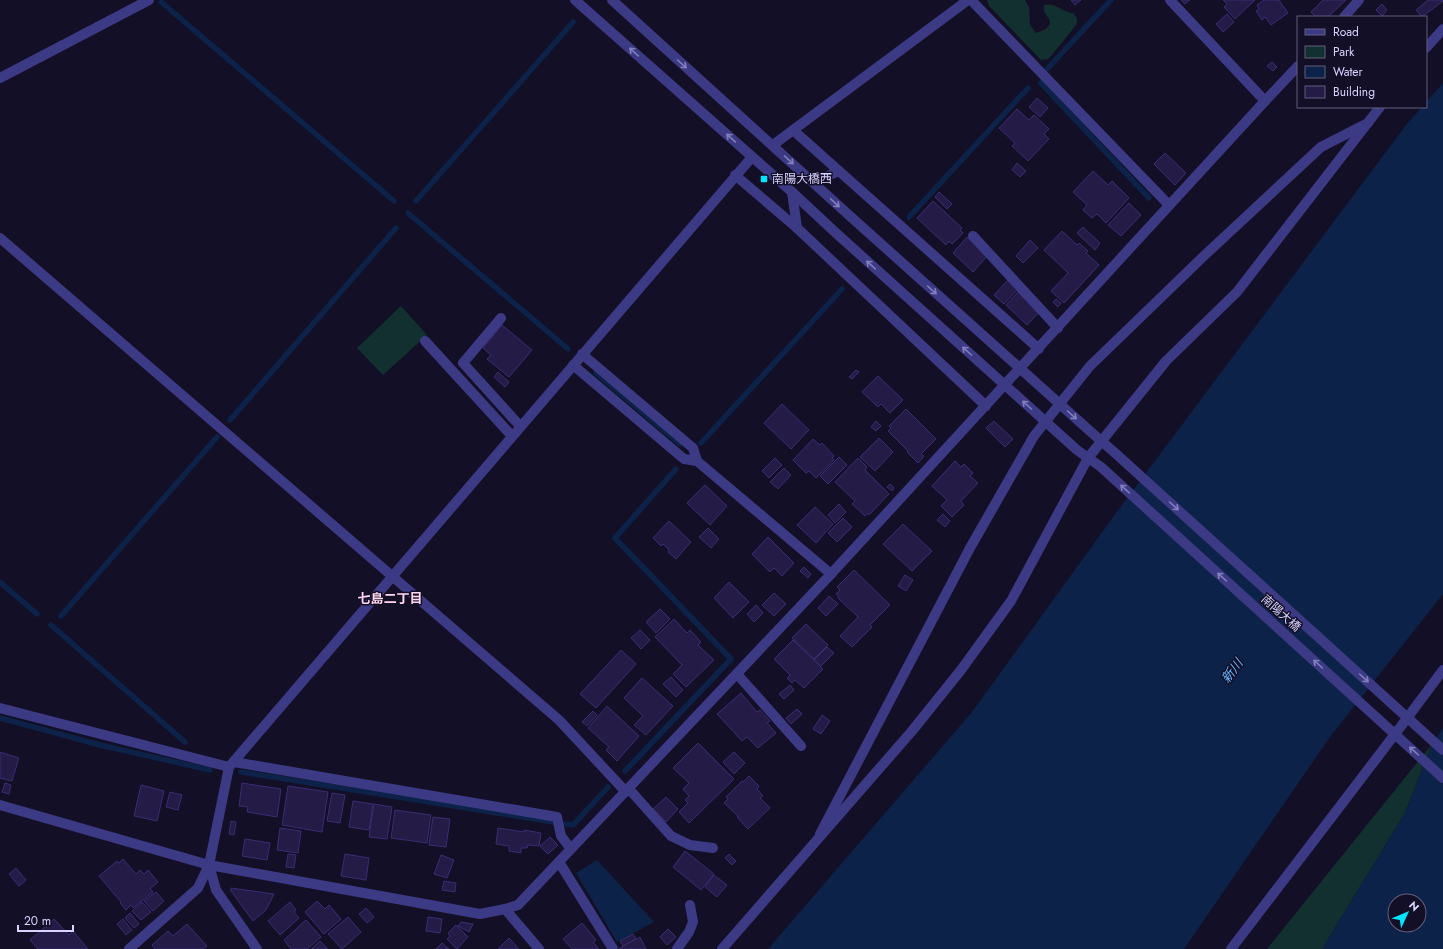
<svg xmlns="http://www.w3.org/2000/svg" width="1443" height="949" font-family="Jost,'Noto Sans JP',sans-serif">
	<rect width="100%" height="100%" fill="#130f26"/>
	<g fill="#12302f">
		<path d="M 987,0 L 1025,0 L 1029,7 L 1030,25 L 1036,33 L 1046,29 L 1050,24 L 1049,19 L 1044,12 L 1044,5 C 1056,2 1062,12 1073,13 L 1077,18 L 1077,24 L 1051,56 L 1048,59 L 1041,60 L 989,6 Z"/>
		<polygon points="401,306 427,335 383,375 357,348"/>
		<polygon points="1432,744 1405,813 1322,949 1267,949"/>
	</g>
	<g fill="#0c2248" fill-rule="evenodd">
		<polygon points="1443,83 1443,594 1330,737 1184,949 768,949 972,712 1116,513 1406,125 1422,107 1426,107 1426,102"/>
		<path d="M 1443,728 L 1443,949 L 1322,949 L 1405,813 L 1432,744 ZM 1395,901 L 1419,901 L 1419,925 L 1395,925 Z"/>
		<polygon points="597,860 654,922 617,942 576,873"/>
	</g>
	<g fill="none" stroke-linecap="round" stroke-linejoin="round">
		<g stroke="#0c2248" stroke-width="5.5">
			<polyline points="161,2 394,201"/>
			<polyline points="1047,69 1111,0"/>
			<polyline points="1041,83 1149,198"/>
			<polyline points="416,201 573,22"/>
			<polyline points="408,213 568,349"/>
			<polyline points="909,217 1028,88"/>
			<polyline points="596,373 680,444"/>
			<polyline points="230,420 396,228"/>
			<polyline points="701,443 842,289"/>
			<polyline points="0,582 37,614"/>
			<polyline points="61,616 217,437"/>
			<polyline points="51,625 185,742"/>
			<polyline points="0,718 100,745 210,770"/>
			<polyline points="625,771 731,659 615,538 676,469"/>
			<polyline points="241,772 554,822"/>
			<polyline points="566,824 573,825 608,787"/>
		</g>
	</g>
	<g fill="#241b47" stroke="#3b2d73">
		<polygon points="1071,0 1081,0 1075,5"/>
		<polygon points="1181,0 1190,0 1185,4"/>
		<polygon points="1223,0 1255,0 1235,19 1224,7 1227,4"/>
		<polygon points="1264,0 1279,0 1288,13 1271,25 1265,17 1262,20 1256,11 1259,9 1257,5"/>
		<polygon points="1323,0 1346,0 1328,17 1316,17 1311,12"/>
		<polygon points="1428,0 1443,0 1443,1 1422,17 1416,10"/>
		<polygon points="1382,4 1387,10 1382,16 1376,10"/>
		<polygon points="1227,14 1234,22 1223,32 1216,24"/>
		<polygon points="1272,62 1277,67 1273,71 1267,66"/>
		<polygon points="1037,98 1048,108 1040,117 1029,107"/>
		<polygon points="1017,109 1029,120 1034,115 1049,129 1044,134 1049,139 1028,161 1012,146 1015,143 999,128"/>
		<polygon points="1165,153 1186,173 1175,185 1154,164"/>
		<polygon points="1017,163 1026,171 1020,177 1012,170"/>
		<polygon points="1093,171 1108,185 1112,181 1129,198 1106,223 1097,214 1092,218 1083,210 1087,205 1073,192"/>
		<polygon points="939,192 952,204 947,209 935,197"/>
		<polygon points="933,201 962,228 960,230 963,233 952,244 949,241 946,245 917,218"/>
		<polygon points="1129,203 1141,215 1121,236 1108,225"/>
		<polygon points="1083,227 1100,243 1095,250 1077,233"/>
		<polygon points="1062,231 1077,245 1079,243 1088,251 1086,253 1099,265 1064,303 1051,291 1068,273 1044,250"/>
		<polygon points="967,237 987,256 973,272 953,253"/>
		<polygon points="1030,240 1038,248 1023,263 1016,256"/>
		<polygon points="1008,280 1018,289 1004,304 994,295"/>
		<polygon points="1018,292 1039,312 1027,325 1006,305"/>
		<polygon points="1056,299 1061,303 1058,307 1053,302"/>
		<polygon points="502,325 532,350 509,377 487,359 491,355 483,348"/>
		<polygon points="856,370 859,372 852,379 849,377"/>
		<polygon points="498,372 509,382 505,387 494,377"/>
		<polygon points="878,376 903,400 890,413 881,404 878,407 862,392"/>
		<polygon points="782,404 809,430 791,449 764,423"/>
		<polygon points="906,409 936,439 921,454 924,456 918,463 907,452 908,451 888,431 891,428 889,426"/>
		<polygon points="876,421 881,426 876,431 871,427"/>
		<polygon points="994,421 1013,439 1005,447 986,428"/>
		<polygon points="879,438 893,452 875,471 860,457"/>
		<polygon points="813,439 820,445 822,443 834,456 832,458 834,460 816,478 809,471 806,473 793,460"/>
		<polygon points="839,457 847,465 828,484 820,476"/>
		<polygon points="775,458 782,465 769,478 762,471"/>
		<polygon points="858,458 867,467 865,470 889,494 869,515 868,513 865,516 852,504 855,501 835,482"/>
		<polygon points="955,461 961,467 964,464 973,473 970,476 978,483 961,501 964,505 952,517 941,506 947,500 932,486"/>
		<polygon points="784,468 791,475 778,489 770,482"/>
		<polygon points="890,484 894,488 892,491 887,487"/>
		<polygon points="705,485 727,506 710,525 687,503"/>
		<polygon points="839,504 846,512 835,523 828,515"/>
		<polygon points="815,507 833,524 816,543 797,525"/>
		<polygon points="943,514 950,521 945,527 937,520"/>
		<polygon points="843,518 852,527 837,542 828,533"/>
		<polygon points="669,521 691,542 676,559 668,552 669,550 663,544 661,546 653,538"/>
		<polygon points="903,524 932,551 912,571 883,544"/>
		<polygon points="708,528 719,539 711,548 699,537"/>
		<polygon points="768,537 794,563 782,576 774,568 770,572 752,554"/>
		<polygon points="804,567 811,574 808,578 800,571"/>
		<polygon points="854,570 890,605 870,625 872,627 852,647 840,636 858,617 838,598 839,596 836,594 840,590 837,587"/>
		<polygon points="905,575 913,580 906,591 898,586"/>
		<polygon points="729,582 749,602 733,618 714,598"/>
		<polygon points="774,593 786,604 774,616 762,605"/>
		<polygon points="829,596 838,604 826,616 818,608"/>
		<polygon points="756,605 763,613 754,622 747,614"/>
		<polygon points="660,609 670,619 656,633 646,622"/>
		<polygon points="674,619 687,633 690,630 701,642 698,645 714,660 686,687 673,674 682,665 655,637"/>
		<polygon points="806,624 828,645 814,659 792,638"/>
		<polygon points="640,630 650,640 641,649 631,638"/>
		<polygon points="793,640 823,669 804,688 795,680 792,683 787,678 790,675 774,659"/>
		<polygon points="827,647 834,653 821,666 814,660"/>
		<polygon points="621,650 636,664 596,708 580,694"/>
		<polygon points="671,677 683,690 676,697 663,684"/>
		<polygon points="642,678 673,706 646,735 634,725 643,716 624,698"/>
		<polygon points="790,685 794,690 784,699 779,694"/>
		<polygon points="741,693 757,712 760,710 770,721 767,723 776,733 758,748 747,737 742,741 717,714"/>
		<polygon points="607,706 639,736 617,761 606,750 609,747 588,728"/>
		<polygon points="797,709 802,714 791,724 786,718"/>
		<polygon points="593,711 597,715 587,726 582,722"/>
		<polygon points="822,715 830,721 821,734 813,729"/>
		<polygon points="698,743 734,779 689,823 679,812 688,803 685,800 689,796 683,789 689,783 673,768"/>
		<polygon points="0,752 19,758 12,781 0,778"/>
		<polygon points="734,752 745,763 734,774 723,762"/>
		<polygon points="749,776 759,786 757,789 763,796 760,798 770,808 748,829 737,817 738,816 724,803 728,799 726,797 742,781 743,782"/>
		<polygon points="5,783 11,785 9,794 2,792"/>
		<polygon points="242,783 281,789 277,817 247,812 248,807 239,806"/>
		<polygon points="141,785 164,791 157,821 134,816"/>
		<polygon points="288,786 328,792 322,832 282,825"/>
		<polygon points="170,792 182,795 178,810 166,807"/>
		<polygon points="332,793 345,795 340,823 327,821"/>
		<polygon points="666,797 678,809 666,822 653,809"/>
		<polygon points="353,801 373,804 369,830 349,827"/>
		<polygon points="374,804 392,807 387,839 369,837"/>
		<polygon points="395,810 431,815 427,843 391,838"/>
		<polygon points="433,817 450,819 446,847 429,845"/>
		<polygon points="231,821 236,822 234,835 229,834"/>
		<polygon points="280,828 301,831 298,853 277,850"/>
		<polygon points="498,828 524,832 524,830 541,833 539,846 528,845 527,848 521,848 521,853 509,851 509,846 496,844"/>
		<polygon points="550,837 558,845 548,854 540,846"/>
		<polygon points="245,839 270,843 267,860 242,856"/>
		<polygon points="685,851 714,874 701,890 673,867"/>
		<polygon points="288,854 296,855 294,868 286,867"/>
		<polygon points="345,854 369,858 366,880 341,876"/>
		<polygon points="729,854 736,861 732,865 725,858"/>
		<polygon points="441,855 454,860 447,878 434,874"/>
		<polygon points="123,859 136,874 140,870 144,874 148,870 158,882 150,889 153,892 133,908 131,905 126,910 120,903 121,902 99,876 117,861 119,863"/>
		<polygon points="16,868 26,880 19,886 9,874"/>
		<polygon points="714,875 727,885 717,897 705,887"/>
		<polygon points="444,881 456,883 455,892 442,890"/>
		<polygon points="231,888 274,894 266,910 253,921 231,891"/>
		<polygon points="156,892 164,901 153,911 144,901"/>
		<polygon points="317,901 325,909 329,905 341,919 324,934 305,912"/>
		<polygon points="142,902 151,912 141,920 132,911"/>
		<polygon points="290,902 296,910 294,912 299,918 280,935 268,921"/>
		<polygon points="366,908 374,917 367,923 359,914"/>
		<polygon points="130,913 139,924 134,928 125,918"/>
		<polygon points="348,917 361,932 342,949 328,934"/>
		<polygon points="428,917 442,919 440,933 426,931"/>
		<polygon points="54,919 69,935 73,931 88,949 38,949 30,940"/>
		<polygon points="123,919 132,930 126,935 117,924"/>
		<polygon points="306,920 321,937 307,949 291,949 284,940"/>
		<polygon points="461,922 473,924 469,932 458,926"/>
		<polygon points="582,923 596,940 593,942 599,949 572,949 563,939"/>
		<polygon points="187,924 207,946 203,949 155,949 152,945 168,931 173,936"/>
		<polygon points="456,925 468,937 457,949 447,939 450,936 448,933"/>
		<polygon points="668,929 676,937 667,945 660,937"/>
		<polygon points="633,934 636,939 623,946 620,941"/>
		<polygon points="640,937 646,949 620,949 620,948"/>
		<polygon points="509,938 519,949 498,949"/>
		<polygon points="320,941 328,949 311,949"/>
		<polygon points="442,943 449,949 436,949"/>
	</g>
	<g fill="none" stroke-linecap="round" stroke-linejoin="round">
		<g stroke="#3d3a85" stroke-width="10">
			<polyline points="973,236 1058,328"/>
			<polyline points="501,318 463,363 520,426"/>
			<polyline points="425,341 512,436"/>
			<polyline points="737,674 801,746"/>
			<polyline points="629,789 671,836 690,845 713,848"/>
			<polyline points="677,949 689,932 693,922 690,905"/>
			<polyline points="1231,949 1405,721 1443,670"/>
		</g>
		<g stroke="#3d3a85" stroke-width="10">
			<polyline points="971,0 1169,205"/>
			<polyline points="1170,0 1265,101 1298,66"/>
			<polyline points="1344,17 1359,0"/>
			<polyline points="0,78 149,0"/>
			<polyline points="793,130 839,171"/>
			<polyline points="773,145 968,0"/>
			<polyline points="735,175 797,228"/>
			<polyline points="814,182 839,171 1039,349"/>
			<polyline points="792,192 797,228 986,406"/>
			<polyline points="0,238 559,720 626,792"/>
			<polyline points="582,354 693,448 697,461 831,574"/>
			<polyline points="573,365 684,459 697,461"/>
			<polyline points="0,708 229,767"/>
			<polyline points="234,762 557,817 561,836 571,849"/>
			<polyline points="0,805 209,865 480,914 505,909 518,905 831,574 1265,101"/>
			<polyline points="820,834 970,548 1034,436 1090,366 1207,253 1321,147 1368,123"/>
			<polyline points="559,862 613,949"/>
			<polyline points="209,865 216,890 257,949"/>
			<polyline points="505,909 539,949"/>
			<polyline points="129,949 198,888 209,865 229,767 752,157"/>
		</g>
		<g stroke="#3d3a85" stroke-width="10">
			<polyline points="575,0 792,192 836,233 1077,450 1101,467 1443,778"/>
			<polyline points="612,0 851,217 1091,432 1114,452 1443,750"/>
			<polyline points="1426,48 1443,29"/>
			<polyline points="722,949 912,731 961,670 1011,601 1088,458 1166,361 1237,292 1380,107"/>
		</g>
	</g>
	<defs><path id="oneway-shaft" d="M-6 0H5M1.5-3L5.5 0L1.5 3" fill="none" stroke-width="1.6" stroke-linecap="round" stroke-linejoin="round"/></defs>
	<g stroke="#837fbc">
		<use href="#oneway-shaft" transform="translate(634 52) rotate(-138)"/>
		<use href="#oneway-shaft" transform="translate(682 64) rotate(42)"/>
		<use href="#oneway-shaft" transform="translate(731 138) rotate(-138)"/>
		<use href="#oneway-shaft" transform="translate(789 160) rotate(42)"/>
		<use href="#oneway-shaft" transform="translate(835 203) rotate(43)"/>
		<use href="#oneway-shaft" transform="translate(871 265) rotate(-138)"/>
		<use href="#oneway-shaft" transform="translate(932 290) rotate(42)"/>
		<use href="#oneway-shaft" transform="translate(967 351) rotate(-138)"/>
		<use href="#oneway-shaft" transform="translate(1027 405) rotate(-138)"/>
		<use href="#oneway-shaft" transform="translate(1072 415) rotate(42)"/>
		<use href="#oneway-shaft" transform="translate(1125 489) rotate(-138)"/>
		<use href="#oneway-shaft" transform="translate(1174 506) rotate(42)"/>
		<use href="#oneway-shaft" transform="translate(1222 577) rotate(-138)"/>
		<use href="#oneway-shaft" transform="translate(1318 664) rotate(-138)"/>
		<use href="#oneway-shaft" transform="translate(1364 678) rotate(42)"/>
		<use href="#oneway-shaft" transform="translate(1414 751) rotate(-138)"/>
	</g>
	<rect fill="#00e5ff" stroke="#130f26" stroke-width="1.5" x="760" y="175" width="8" height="8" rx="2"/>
	<g text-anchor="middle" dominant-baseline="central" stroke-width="3" stroke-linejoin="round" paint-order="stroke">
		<g font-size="12" fill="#d9d4ff" stroke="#130f26" text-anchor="start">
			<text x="772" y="179">南陽大橋西</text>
		</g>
		<g font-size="12" fill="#d9d4ff" stroke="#130f26">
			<text transform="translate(1281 613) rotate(42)">南陽大橋</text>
		</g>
		<g font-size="13" font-weight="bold" fill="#ffd6f0" stroke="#130f26">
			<text x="390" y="598">七島二丁目</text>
		</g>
		<g font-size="13" font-style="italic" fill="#62b6ff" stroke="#130f26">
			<text transform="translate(1232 671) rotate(-53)">新川</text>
		</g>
	</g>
	<rect x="1297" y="16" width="130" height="92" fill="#130f26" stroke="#625e7d"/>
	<rect x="1305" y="29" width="20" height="6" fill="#3d3a85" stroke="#625e7d"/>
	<text x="1333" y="36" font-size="12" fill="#d9d4ff">Road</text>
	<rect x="1305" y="46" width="20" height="12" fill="#12302f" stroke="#625e7d"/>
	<text x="1333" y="56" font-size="12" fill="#d9d4ff">Park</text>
	<rect x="1305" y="66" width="20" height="12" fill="#0c2248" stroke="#625e7d"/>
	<text x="1333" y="76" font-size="12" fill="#d9d4ff">Water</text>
	<rect x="1305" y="86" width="20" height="12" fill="#241b47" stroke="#625e7d"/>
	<text x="1333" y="96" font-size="12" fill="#d9d4ff">Building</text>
	<g transform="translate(1407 913) rotate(46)"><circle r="19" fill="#130f26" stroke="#625e7d"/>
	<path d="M0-3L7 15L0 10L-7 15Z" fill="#00e5ff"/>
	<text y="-6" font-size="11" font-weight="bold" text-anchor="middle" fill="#d9d4ff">N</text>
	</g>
	<path d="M18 925v6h55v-6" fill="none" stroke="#d9d4ff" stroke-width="2"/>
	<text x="24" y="925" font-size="12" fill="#d9d4ff" stroke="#130f26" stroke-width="3" paint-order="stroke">20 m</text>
</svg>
